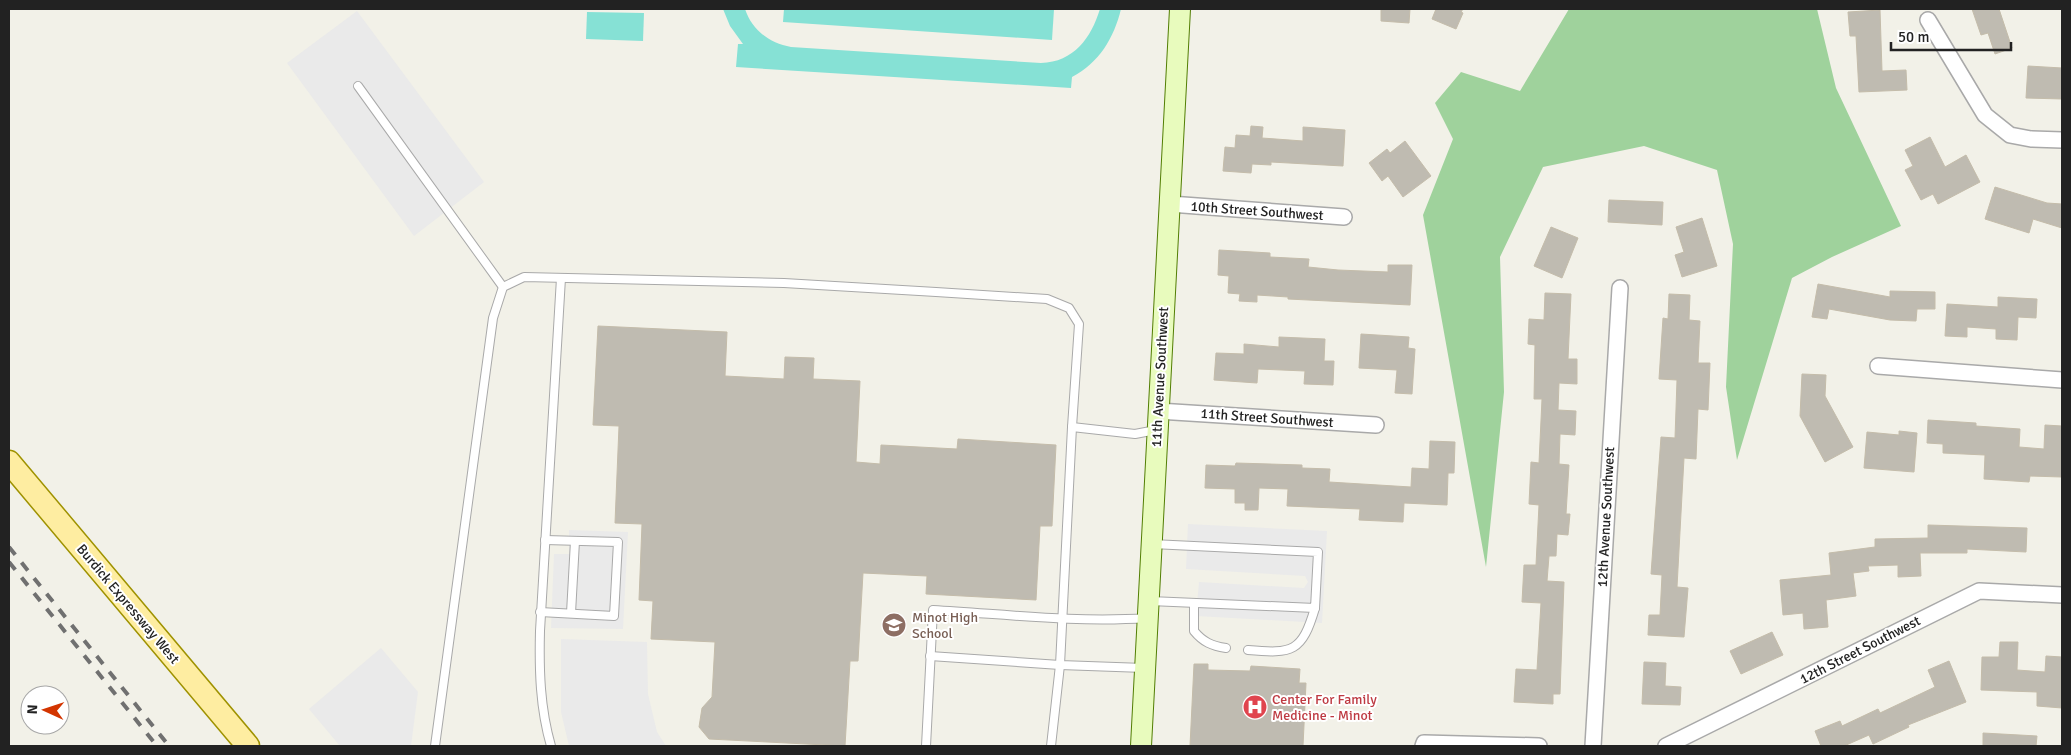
<svg xmlns="http://www.w3.org/2000/svg" width="2071" height="755" font-family="Signika,sans-serif">
	<rect width="100%" height="100%" fill="#f2f1e8"/>
	<polygon fill="#9fd29c" points="1569,9 1817,9 1836,88 1901,226 1832,257 1792,278 1737,460 1726,387 1733,244 1717,170 1644,146 1543,167 1500,257 1504,392 1486,567 1423,215 1453,139 1435,103 1461,72 1520,91"/>
	<g fill="#86e1d5">
		<path d="M 723,9 L 745,9 C 752,30 769,43 791,47 L 1041,63 C 1074,62 1091,38 1100,9 L 1121,9 C 1114,38 1099,63 1072,77 L 1071,88 L 736,67 L 738,44 L 743,44 L 730,26 Z"/>
		<polygon points="784,9 1054,9 1052,40 783,22"/>
		<polygon points="587,12 644,13 643,41 586,39"/>
	</g>
	<g fill="#eaeaea">
		<polygon points="357,11 484,182 414,236 287,63"/>
		<polygon points="1188,524 1327,531 1322,623 1196,616 1199,582 1304,588 1308,582 1305,576 1186,569"/>
		<polygon points="569,530 628,532 623,629 551,628 554,554 569,554"/>
		<polygon points="561,639 647,642 648,694 657,732 666,746 569,746 561,712"/>
		<polygon points="381,648 418,692 411,746 340,746 309,709"/>
	</g>
	<g fill="#bfbbb1" stroke="#c4bcaa">
		<polygon points="1381,9 1410,9 1409,23 1381,21"/>
		<polygon points="1436,9 1463,9 1461,12 1463,13 1456,29 1432,19"/>
		<polygon points="1972,9 1999,9 2012,48 1995,54 1988,33 1981,35"/>
		<polygon points="1880,10 1882,71 1906,70 1907,90 1859,92 1856,36 1850,36 1848,12"/>
		<polygon points="2028,66 2062,68 2062,99 2026,98"/>
		<polygon points="1251,126 1263,127 1262,138 1303,141 1303,127 1345,130 1343,166 1271,162 1271,165 1252,164 1251,173 1223,171 1225,147 1235,148 1236,135 1250,136"/>
		<polygon points="1930,137 1945,167 1966,155 1980,182 1938,204 1933,194 1921,200 1905,170 1913,166 1905,150"/>
		<polygon points="1405,141 1431,176 1403,197 1388,176 1382,181 1369,163 1387,149 1390,153"/>
		<polygon points="1995,187 2047,203 2062,204 2062,228 2033,219 2029,233 1985,219"/>
		<polygon points="1609,200 1663,202 1662,225 1608,222"/>
		<polygon points="1702,218 1717,266 1682,277 1675,255 1684,252 1676,227"/>
		<polygon points="1551,227 1578,238 1562,278 1534,266"/>
		<polygon points="1219,250 1270,253 1270,257 1309,259 1308,267 1338,270 1388,272 1388,265 1412,265 1410,305 1288,299 1288,297 1257,295 1257,302 1239,301 1240,294 1228,293 1229,276 1218,275"/>
		<polygon points="1818,284 1890,297 1890,291 1935,292 1935,309 1917,309 1916,321 1890,320 1829,309 1827,319 1812,317"/>
		<polygon points="1545,293 1571,294 1568,359 1577,359 1577,384 1559,383 1558,410 1576,411 1575,435 1560,434 1559,464 1569,465 1566,514 1570,514 1568,535 1557,534 1556,556 1549,556 1547,581 1564,582 1560,694 1553,694 1553,704 1514,702 1516,669 1537,670 1541,603 1522,602 1524,565 1536,565 1539,505 1529,504 1531,462 1539,463 1542,399 1534,399 1535,345 1528,344 1529,319 1544,320"/>
		<polygon points="1669,294 1690,295 1689,320 1700,321 1698,363 1710,363 1708,410 1698,409 1696,459 1684,458 1677,587 1688,588 1684,637 1648,635 1649,615 1660,615 1662,575 1651,574 1661,437 1675,438 1677,380 1659,379 1663,318 1668,319"/>
		<polygon points="1998,297 2037,299 2036,318 2018,317 2017,340 1996,339 1996,329 1967,327 1967,337 1945,336 1947,304 1998,307"/>
		<polygon points="598,326 727,332 725,376 784,379 785,357 814,358 813,379 860,381 856,462 880,464 881,445 957,449 958,439 1056,445 1052,526 1040,526 1036,600 926,594 927,576 863,573 858,661 850,661 845,746 709,739 699,727 702,708 712,697 715,642 651,639 653,601 639,600 642,524 615,523 619,426 593,425"/>
		<polygon points="1361,334 1409,337 1408,348 1415,349 1412,394 1395,393 1397,370 1359,368"/>
		<polygon points="1279,337 1325,339 1324,361 1334,361 1333,385 1304,384 1305,371 1258,369 1257,383 1214,380 1216,353 1244,354 1244,344 1279,347"/>
		<polygon points="1802,374 1826,375 1825,396 1853,447 1825,462 1800,416"/>
		<polygon points="1928,420 1976,423 1976,426 2020,429 2019,447 2044,449 2045,425 2062,426 2062,477 2030,476 2029,482 1984,479 1985,455 1943,453 1943,444 1927,443"/>
		<polygon points="1899,431 1917,433 1914,472 1864,468 1867,432 1899,435"/>
		<polygon points="1430,441 1455,442 1454,473 1448,473 1447,505 1404,503 1403,522 1359,520 1360,509 1287,506 1288,489 1259,488 1258,510 1245,510 1245,503 1235,503 1235,489 1205,488 1206,465 1235,466 1236,463 1302,465 1302,468 1330,469 1329,482 1411,487 1412,468 1429,469"/>
		<polygon points="1928,525 2027,528 2026,552 1967,549 1967,553 1920,553 1921,576 1898,577 1898,565 1868,566 1869,571 1853,573 1856,596 1826,600 1828,627 1804,629 1803,613 1783,615 1780,580 1831,575 1829,553 1875,547 1875,539 1928,538"/>
		<polygon points="1772,632 1783,655 1741,674 1730,651"/>
		<polygon points="2000,642 2018,642 2017,670 2045,672 2046,656 2062,657 2062,708 2037,706 2037,692 1981,690 1982,657 1999,657"/>
		<polygon points="1949,661 1966,702 1908,725 1909,727 1873,744 1869,735 1844,746 1821,746 1815,731 1840,721 1842,726 1878,709 1880,713 1935,687 1928,670"/>
		<polygon points="1644,662 1666,663 1665,686 1681,687 1680,705 1642,704"/>
		<polygon points="1194,664 1208,664 1208,670 1250,671 1251,666 1300,669 1299,683 1306,683 1303,746 1190,746"/>
		<polygon points="1983,733 2037,736 2036,746 1983,746"/>
	</g>
	<g fill="none" stroke-linecap="round" stroke-linejoin="round">
		<defs>
			<g id="lane">
				<polyline points="358,86 503,287"/>
				<polyline points="1072,427 1135,434 1156,430"/>
				<polyline points="1150,601 1315,608 1318,552 1152,544"/>
				<path d="M 1194,603 L 1194,631 C 1203,642 1212,646 1226,648"/>
				<polyline points="540,612 614,616 618,542 545,540"/>
				<polyline points="571,613 575,541"/>
				<path d="M 1248,650 C 1293,654 1302,652 1315,608"/>
				<polyline points="930,656 1060,665 1144,668"/>
				<polyline points="435,746 493,318 503,287 524,277 784,283 936,292 1047,299 1069,308 1079,324 1072,427 1060,665 1051,746"/>
				<path d="M 551,746 C 540,708 539,670 540,631 L 561,278"/>
				<path d="M 926,746 L 933,610 C 1004,614 1076,623 1147,618"/>
			</g>
			<g id="street">
				<polyline points="1928,20 1985,115 2010,135 2031,139 2062,140"/>
				<polyline points="1170,204 1344,217"/>
				<polyline points="1878,366 2062,380"/>
				<polyline points="1158,411 1376,425"/>
				<polyline points="1423,746 1424,743 1539,746"/>
				<polyline points="1593,746 1620,288"/>
				<polyline points="1666,746 1979,591 2062,595"/>
			</g>
			<polyline id="secondary" points="1141,746 1180,9"/>
			<polyline id="primary" points="9,462 248,746"/>
		</defs>
		<use href="#lane" stroke="#a9a9a9" stroke-width="10"/>
		<use href="#street" stroke="#a9a9a9" stroke-width="18"/>
		<use href="#secondary" stroke="#527e03" stroke-width="22"/>
		<use href="#primary" stroke="#9f9200" stroke-width="25"/>
		<use href="#lane" stroke="#fff" stroke-width="8"/>
		<use href="#street" stroke="#fff" stroke-width="15"/>
		<use href="#secondary" stroke="#e8fbbd" stroke-width="20"/>
		<use href="#primary" stroke="#feeda1" stroke-width="22"/>
		<g stroke="#707070" stroke-width="4" stroke-dasharray="10 10" stroke-linecap="butt">
			<polyline points="9,547 169,746"/>
			<polyline points="9,562 157,746"/>
		</g>
	</g>
	<defs>
		<symbol id="school-disc" viewBox="-11 -11 22 22"><circle r="9.5" fill="#8d6e63" stroke="#fff"/><path d="M0-5L7-2L0 1L-7-2ZM-4 1L0 2.5L4 1V4Q0 6-4 4Z" fill="#fff"/></symbol>
		<symbol id="hospital-disc" viewBox="-11 -11 22 22"><circle r="9.5" fill="#e0444e" stroke="#fff"/><path d="M-5-5h3v3.5h4V-5h3V5h-3V1.5h-4V5h-3Z" fill="#fff"/></symbol>
	</defs>
	<g fill-rule="evenodd">
		<use href="#school-disc" x="880" y="611" width="28" height="28"/>
		<use href="#hospital-disc" x="1241" y="693" width="28" height="28"/>
	</g>
	<g text-anchor="middle" dominant-baseline="central" stroke-width="4" stroke-linejoin="round" paint-order="stroke">
		<g font-size="14" fill="#222" stroke="#fff">
			<text transform="translate(1257 211) rotate(4)">10th Street Southwest</text>
			<text transform="translate(1160 377) rotate(-87)">11th Avenue Southwest</text>
			<text transform="translate(1267 418) rotate(4)">11th Street Southwest</text>
			<text transform="translate(1606 517) rotate(-87)">12th Avenue Southwest</text>
			<text transform="translate(128 604) rotate(50)">Burdick Expressway West</text>
			<text transform="translate(1860 650) rotate(-27)">12th Street Southwest</text>
		</g>
		<g font-size="14" fill="#785e54" stroke="#fff" text-anchor="start">
			<text x="912" y="617">Minot High<tspan x="912" dy="16">School</tspan></text>
		</g>
		<g font-size="14" fill="#be3a42" stroke="#fff" text-anchor="start">
			<text x="1272" y="699">Center For Family<tspan x="1272" dy="16">Medicine - Minot</tspan></text>
		</g>
	</g>
	<rect width="2071" height="755" fill="none" stroke="#222222" stroke-width="20"/>
	<g transform="translate(45 710) rotate(273)"><circle r="24" fill="#ffffff" stroke="#a7a7a7"/>
	<path d="M0-4L9 19L0 12L-9 19Z" fill="#d33500"/>
	<text y="-8" font-size="14" font-weight="bold" text-anchor="middle" fill="#222222">N</text>
	</g>
	<path d="M1891 42v8h120v-8" fill="none" stroke="#222222" stroke-width="2.5"/>
	<text x="1898" y="42" font-size="15" fill="#222222" stroke="#ffffff" stroke-width="4" paint-order="stroke">50 m</text>
</svg>
